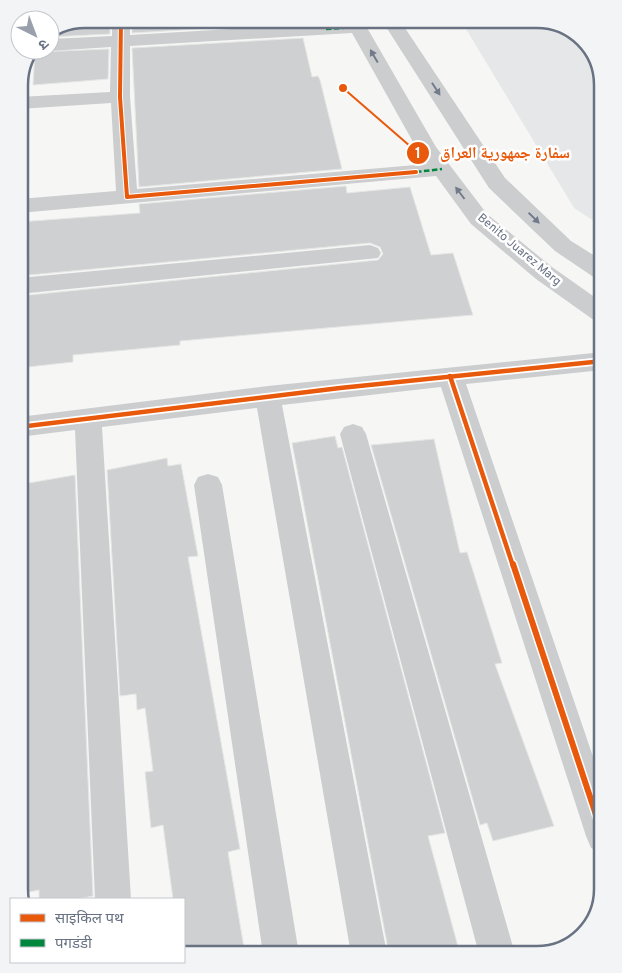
<svg xmlns="http://www.w3.org/2000/svg" width="622" height="973" font-family="Overpass,'Noto Naskh Arabic','Noto Sans Devanagari',sans-serif">
	<rect width="100%" height="100%" fill="#f6f6f5"/>
	<polygon fill="#e6e7e8" points="460,19 542,19 574,30 596,55 603,84 603,227 574,208"/>
	<g fill="#ced0d1" stroke="#e6e6e5">
		<polygon points="84,19 110,19 110,34 50,37 50,33"/>
		<polygon points="132,19 230,19 231,27 132,33"/>
		<polygon points="303,38 312,77 318,76 320,80 342,169 139,187 132,48"/>
		<polygon points="109,49 108,79 33,85 35,52"/>
		<polygon points="346,186 347,193 410,187 431,255 453,253 473,315 180,341 180,345 73,355 73,362 19,368 19,296 378,260 383,254 380,247 370,243 19,276 19,222 140,213 139,204"/>
		<polygon points="335,436 338,448 342,447 445,833 428,836 460,954 389,954 292,443"/>
		<polygon points="434,439 460,553 467,552 502,663 495,664 554,826 493,841 487,823 480,825 371,445"/>
		<polygon points="167,458 168,466 181,464 198,556 188,557 240,849 228,852 245,954 184,954 184,899 173,899 163,825 151,828 145,772 153,771 145,708 137,710 136,694 120,696 107,470"/>
		<polygon points="75,475 93,896 77,899 39,899 39,890 20,894 19,889 19,491 23,490 23,484"/>
	</g>
	<g fill="none" stroke-linecap="round" stroke-linejoin="round">
		<g fill="#cccdcf" fill-rule="evenodd">
			<path d="M 112,19 L 130,19 L 130,35 L 346,22 L 344,19 L 362,19 L 436,147 L 487,214 L 552,267 L 603,303 L 603,323 L 595,321 L 536,279 L 471,224 L 436,176 L 19,213 L 19,199 L 116,191 L 111,103 L 19,109 L 19,97 L 110,92 L 111,47 L 50,51 L 48,50 L 50,50 L 50,39 L 112,36 ZM 352,33 L 417,149 L 427,164 L 137,189 L 130,97 L 130,46 Z"/>
			<polygon points="381,19 399,19 505,178 571,241 603,261 603,280 595,278 555,251 489,188"/>
			<polygon points="370,245 378,248 381,253 378,258 19,294 19,278"/>
			<polygon points="603,352 603,370 466,384 603,786 603,853 591,848 586,836 441,387 282,405 387,954 351,954 257,408 102,427 131,899 95,899 75,430 19,437 19,417 268,386"/>
			<polygon points="353,424 362,427 366,434 515,954 479,954 340,434 344,427"/>
			<polygon points="208,474 218,477 222,485 299,954 263,954 194,485 198,477"/>
		</g>
		<g stroke="#00873e" stroke-width="2.5" stroke-dasharray="5.5 2.5" stroke-linecap="butt">
			<polyline points="326,29 357,27"/>
			<polyline points="416,172 442,169"/>
		</g>
		<defs>
			<polyline id="cycleway-far2" points="121,19 120,97 127,197 416,172"/>
			<g id="cycleway-far1">
				<polyline points="450,376 513,566"/>
				<polyline points="19,427 340,388 603,361"/>
			</g>
			<polyline id="cycleway" points="513,564 603,836"/>
		</defs>
		<use href="#cycleway-far2" stroke="#fff" stroke-width="6"/>
		<use href="#cycleway-far1" stroke="#fff" stroke-width="8"/>
		<use href="#cycleway" stroke="#fff" stroke-width="9"/>
		<use href="#cycleway-far2" stroke="#e8590c" stroke-width="4"/>
		<use href="#cycleway-far1" stroke="#e8590c" stroke-width="4.5"/>
		<use href="#cycleway" stroke="#e8590c" stroke-width="6"/>
	</g>
	<defs><path id="oneway-solid" d="M-6-.8H1V-3.2L6.5 0L1 3.2V.8H-6Z" transform="scale(1.25)"/></defs>
	<g fill="#727b8b">
		<use href="#oneway-solid" transform="translate(374 56) rotate(-120)"/>
		<use href="#oneway-solid" transform="translate(436 89) rotate(57)"/>
		<use href="#oneway-solid" transform="translate(460 193) rotate(-127)"/>
		<use href="#oneway-solid" transform="translate(534 218) rotate(44)"/>
	</g>
	<g text-anchor="middle" dominant-baseline="central" stroke-width="5" stroke-linejoin="round" paint-order="stroke">
		<g font-size="12" fill="#687283" stroke="#fff">
			<text transform="translate(519 250) rotate(40)">Benito Juarez Marg</text>
		</g>
	</g>
	<path d="M0 0H622V973H0ZM85 28H537A57 57 0 0 1 594 85V889A57 57 0 0 1 537 946H85A57 57 0 0 1 28 889V85A57 57 0 0 1 85 28Z" fill="#f3f4f5" fill-rule="evenodd"/>
	<path fill="none" stroke="#687283" stroke-width="2.5" d="M85 28H537A57 57 0 0 1 594 85V889A57 57 0 0 1 537 946H85A57 57 0 0 1 28 889V85A57 57 0 0 1 85 28Z"/>
	<path fill="none" stroke="#e8590c" stroke-width="2" d="M343 88L418 153"/>
	<g fill="#e8590c" stroke="#fff" stroke-width="2">
		<circle cx="343" cy="88" r="5"/>
		<circle cx="418" cy="153" r="12"/>
	</g>
	<g font-size="15" text-anchor="middle" font-weight="bold" fill="#fff">
		<text x="418" y="158">1</text>
	</g>
	<g font-size="16" text-anchor="middle" font-weight="bold" fill="#e8590c" stroke="#fff" stroke-width="5" stroke-linejoin="round" paint-order="stroke">
		<text x="505" y="158">سفارة جمهورية العراق</text>
	</g>
	<rect x="10" y="898" width="175" height="65" fill="#ffffff" stroke="#c3c7cd"/>
	<rect x="20" y="914" width="25" height="8" fill="#e8590c" stroke="#c3c7cd"/>
	<text x="55" y="923" font-size="15" fill="#687283">साइकिल पथ</text>
	<rect x="20" y="939" width="25" height="8" fill="#00873e" stroke="#c3c7cd"/>
	<text x="55" y="948" font-size="15" fill="#687283">पगडंडी</text>
	<g transform="translate(35 35) rotate(138)"><circle r="24" fill="#ffffff" stroke="#c3c7cd"/>
	<path d="M0-4L9 19L0 12L-9 19Z" fill="#9aa0ab"/>
	<text y="-8" font-size="14" font-weight="bold" text-anchor="middle" fill="#687283">उ</text>
	</g>
</svg>
